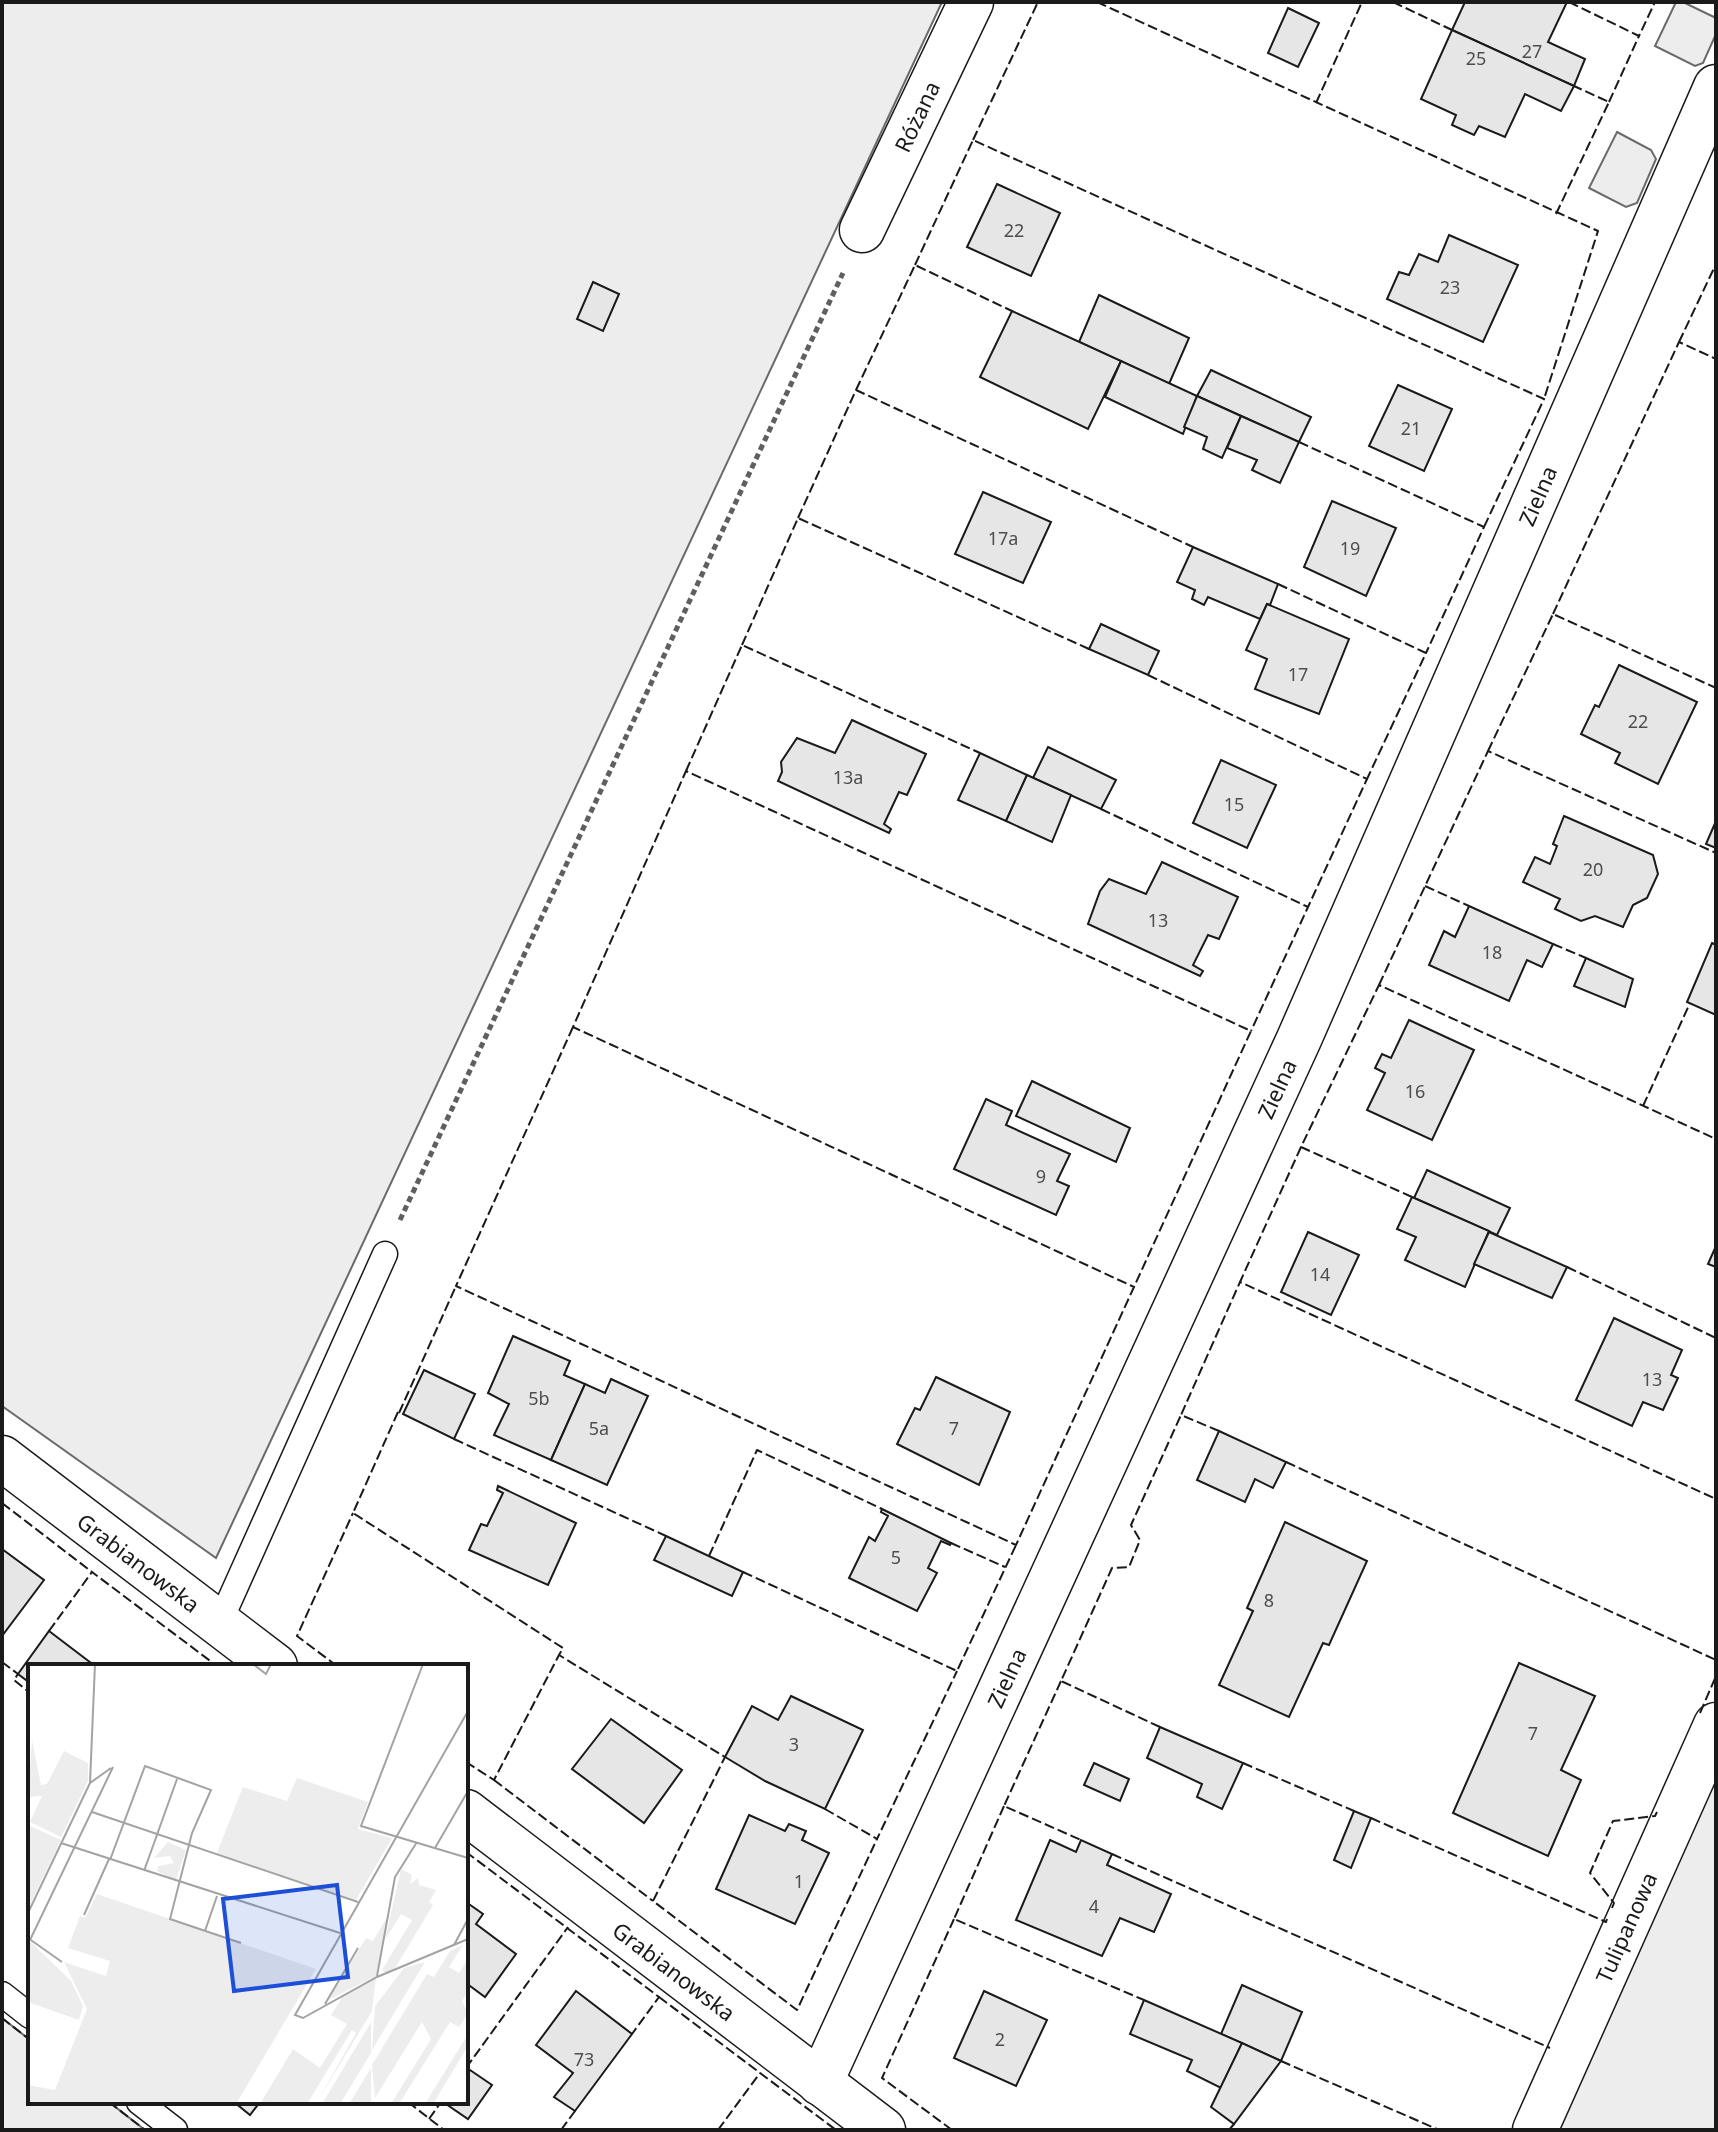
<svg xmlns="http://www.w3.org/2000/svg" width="1718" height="2132" font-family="'Noto Sans',sans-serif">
	<rect width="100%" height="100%" fill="#fff"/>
	<g fill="#ededed" stroke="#6a6a6a" stroke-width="2">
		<polygon points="2,2 942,2 216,1558 2,1406"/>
		<polygon points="1676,2 1683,2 1716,18 1716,34 1703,63 1695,66 1655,46"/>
		<polygon points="1617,132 1651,150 1656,159 1637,203 1626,207 1589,188"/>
		<polygon points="1716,1779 1716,2130 1549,2130 1585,2068"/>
		<polygon points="2,2018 30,2040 30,2102 109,2102 145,2130 2,2130"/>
	</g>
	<g fill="#e6e6e6" stroke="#1a1a1a" stroke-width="2">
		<polygon points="1465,2 1567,2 1548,42 1585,59 1574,86 1452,30"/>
		<polygon points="1288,8 1319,23 1298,67 1268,53"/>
		<polygon points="1452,30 1574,86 1561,111 1525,94 1505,137 1479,126 1474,135 1452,125 1456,115 1421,99"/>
		<polygon points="997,184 1060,213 1031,276 967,247"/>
		<polygon points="1449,235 1518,265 1483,342 1387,299 1399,272 1409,275 1419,254 1438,262"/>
		<polygon points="593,282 619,294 603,331 577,319"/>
		<polygon points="1099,295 1189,338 1169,384 1079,342"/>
		<polygon points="1012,311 1121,361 1088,429 980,377"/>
		<polygon points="1121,361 1197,396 1183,434 1105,397"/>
		<polygon points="1211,370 1311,417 1299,442 1197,396"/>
		<polygon points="1398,385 1452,409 1424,471 1369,446"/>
		<polygon points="1197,396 1241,416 1222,458 1203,449 1207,437 1184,427"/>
		<polygon points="1241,416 1299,442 1280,483 1252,470 1257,460 1227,448"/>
		<polygon points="983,492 1051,522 1023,583 955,554"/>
		<polygon points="1332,501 1396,528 1366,596 1304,567"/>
		<polygon points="1193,547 1278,584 1270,605 1267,604 1260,619 1208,597 1204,605 1192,599 1195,590 1177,582"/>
		<polygon points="1267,604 1349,639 1319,714 1255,689 1267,659 1246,650"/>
		<polygon points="1101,624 1159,651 1148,675 1089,649"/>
		<polygon points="1619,665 1697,702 1658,784 1615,763 1620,753 1581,734 1595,705 1599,707"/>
		<polygon points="852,720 926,754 907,795 899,792 884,824 891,829 889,833 778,781 782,772 781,762 797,738 835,753"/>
		<polygon points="1048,747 1116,780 1101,809 1033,778"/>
		<polygon points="980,753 1027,775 1006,821 958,800"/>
		<polygon points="1221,760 1276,785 1247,848 1193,823"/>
		<polygon points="1027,775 1071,795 1052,842 1006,821"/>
		<polygon points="1564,816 1653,855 1658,874 1647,898 1633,905 1623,927 1595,916 1581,921 1555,909 1560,899 1523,882 1535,857 1550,864 1557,846 1553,844"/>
		<polygon points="1716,821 1716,848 1706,844"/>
		<polygon points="1162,862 1238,897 1219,939 1208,935 1193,965 1203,971 1200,976 1088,924 1100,891 1109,879 1146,894"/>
		<polygon points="1469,906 1553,944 1542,967 1527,960 1509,1001 1429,965 1444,931 1455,937"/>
		<polygon points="1712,943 1716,945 1716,1015 1687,1002"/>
		<polygon points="1586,958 1633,979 1625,1007 1574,986"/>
		<polygon points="1409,1020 1474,1050 1432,1140 1367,1110 1385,1073 1375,1068 1382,1054 1391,1058"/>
		<polygon points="1032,1081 1130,1128 1116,1162 1016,1116"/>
		<polygon points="986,1099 1012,1111 1006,1125 1070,1154 1057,1181 1069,1186 1056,1215 954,1169"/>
		<polygon points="1427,1170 1510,1208 1497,1235 1414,1198"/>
		<polygon points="1412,1197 1489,1231 1465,1287 1405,1260 1416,1237 1397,1229"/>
		<polygon points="1308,1232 1359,1255 1331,1315 1281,1292"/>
		<polygon points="1489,1232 1567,1267 1552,1298 1474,1264"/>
		<polygon points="1716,1246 1716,1267 1708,1264"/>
		<polygon points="1614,1318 1682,1350 1671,1375 1678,1378 1663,1410 1643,1402 1632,1426 1576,1400"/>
		<polygon points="513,1336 570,1361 564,1375 585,1384 551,1460 494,1435 509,1404 488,1393"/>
		<polygon points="424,1370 475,1394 454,1439 403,1414"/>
		<polygon points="936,1377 1010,1412 979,1485 897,1444 915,1408 920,1410"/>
		<polygon points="611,1379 648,1396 607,1485 551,1460 585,1384 605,1393"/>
		<polygon points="1219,1431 1286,1462 1273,1488 1255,1479 1245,1502 1197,1480"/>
		<polygon points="498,1486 576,1523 548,1585 469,1550 481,1524 487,1526 503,1493 497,1490"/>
		<polygon points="882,1509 951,1543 950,1545 941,1541 928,1568 937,1573 917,1611 849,1578 869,1537 875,1541 888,1516 881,1512"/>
		<polygon points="1285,1522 1367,1561 1329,1645 1323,1643 1289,1717 1219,1685 1253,1611 1247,1608"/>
		<polygon points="666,1536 743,1572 732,1596 654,1560"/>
		<polygon points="2,1549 44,1580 2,1636"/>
		<polygon points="49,1631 95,1666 30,1666 30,1683 18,1674"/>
		<polygon points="1519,1663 1595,1696 1561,1770 1581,1780 1548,1856 1453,1813"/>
		<polygon points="791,1696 863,1730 825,1809 765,1781 725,1757 752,1706 778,1720"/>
		<polygon points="611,1719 682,1770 644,1823 572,1769"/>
		<polygon points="1160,1727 1243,1763 1222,1809 1197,1797 1202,1784 1147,1758"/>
		<polygon points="1094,1763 1129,1779 1120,1801 1084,1785"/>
		<polygon points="1354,1811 1371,1818 1351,1868 1334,1860"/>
		<polygon points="749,1815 785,1831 789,1824 806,1831 802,1840 829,1853 795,1924 716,1889"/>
		<polygon points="1050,1840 1076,1852 1081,1840 1112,1854 1107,1865 1171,1894 1154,1932 1120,1918 1102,1956 1016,1920"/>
		<polygon points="466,1902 483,1914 476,1924 516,1954 485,1997 466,1983"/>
		<polygon points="1242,1985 1302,2012 1281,2061 1221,2034"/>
		<polygon points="576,1991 632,2034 575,2111 554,2097 573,2073 536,2045"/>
		<polygon points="984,1991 1047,2020 1016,2086 954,2058"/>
		<polygon points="1144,2000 1242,2043 1221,2088 1187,2071 1192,2060 1130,2034"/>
		<polygon points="1242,2043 1281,2061 1234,2124 1211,2107"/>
		<polygon points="470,2070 492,2085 468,2119 446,2104 466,2102 466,2075"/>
		<polygon points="234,2102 260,2102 250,2115"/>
	</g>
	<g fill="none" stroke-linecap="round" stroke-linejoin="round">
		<defs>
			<g id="lane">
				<polyline points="219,1624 385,1254"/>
				<polyline points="2,1994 30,2016"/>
				<polyline points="139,2102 175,2130"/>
			</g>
			<g id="street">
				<path id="s1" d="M 862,230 L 971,2"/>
				<path id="s2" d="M 2,1458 L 275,1666"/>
				<path id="s3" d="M 466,1812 L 883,2130"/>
				<path id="s4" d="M 820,2083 L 1299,1039 L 1716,87"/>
				<path id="s5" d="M 1535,2130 L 1716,1725"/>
			</g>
		</defs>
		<use href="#lane" stroke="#1a1a1a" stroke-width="27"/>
		<use href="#street" stroke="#1a1a1a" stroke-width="47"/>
		<polyline stroke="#5f5f5f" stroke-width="5" stroke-dasharray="6 4" stroke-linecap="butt" points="400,1220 843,273"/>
		<use href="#lane" stroke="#fff" stroke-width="24"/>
		<use href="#street" stroke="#fff" stroke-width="44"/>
		<g stroke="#1a1a1a" stroke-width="2" stroke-dasharray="10 4" stroke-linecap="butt">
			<polyline points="1097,2 1598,231 1544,399"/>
			<polyline points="1393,2 1452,30"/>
			<polyline points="1569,2 1639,36 1655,2"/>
			<polyline points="1609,102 1639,36"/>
			<polyline points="1316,103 1362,2"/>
			<polyline points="973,140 1038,2"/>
			<polyline points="1556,214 1609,102 1574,86"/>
			<polyline points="915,265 973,140 1544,399 1484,527"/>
			<polyline points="1679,342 1716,264"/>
			<polyline points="856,390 915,265 1012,311"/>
			<polyline points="1299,442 1484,527 1426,653"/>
			<polyline points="798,518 856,390 1193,547"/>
			<polyline points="1278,584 1426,653 1367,779"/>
			<polyline points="1553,614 1679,342 1716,359"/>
			<polyline points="742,645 798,518 1089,649"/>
			<polyline points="1148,675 1367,779 1308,907"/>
			<polyline points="1488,751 1553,614 1716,688"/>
			<polyline points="686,771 742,645 980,753"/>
			<polyline points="1101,809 1308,907 1251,1031"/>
			<polyline points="1425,886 1469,906"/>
			<polyline points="1553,944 1586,958"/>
			<polyline points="1379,985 1488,751 1716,853"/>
			<polyline points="573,1027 456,1286 1016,1545 1251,1031 686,771 573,1027 1134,1287"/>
			<polyline points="1643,1106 1690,1003"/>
			<polyline points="1301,1147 1240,1282 1716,1499"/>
			<polyline points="1412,1197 1301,1147 1379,985 1716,1139"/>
			<polyline points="1567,1267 1716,1338"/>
			<polyline points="398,1412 353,1513 563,1648 559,1655 725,1757 653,1901 797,2010 877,1839"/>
			<polyline points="399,1413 456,1286"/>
			<polyline points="1219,1431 1181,1415 1240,1282"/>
			<polyline points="454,1439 666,1536"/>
			<polyline points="1286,1462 1716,1660"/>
			<polyline points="2,1503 92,1572"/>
			<polyline points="951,1543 1005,1567"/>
			<polyline points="709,1556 757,1450 882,1509"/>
			<polyline points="743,1572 957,1671 1016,1545"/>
			<polyline points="49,1631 92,1572 217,1666"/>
			<polyline points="2,1662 18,1674 14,1680 30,1693"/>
			<polyline points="337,1666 297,1636 353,1513"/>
			<polyline points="1061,1681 1004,1806 1081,1840"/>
			<polyline points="1700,1713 1716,1676"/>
			<polyline points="1160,1727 1061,1681 1112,1568 1129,1567 1140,1540 1131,1525 1181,1415"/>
			<polyline points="466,1762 494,1780 559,1655"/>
			<polyline points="1243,1763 1354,1811"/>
			<polyline points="494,1780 653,1901"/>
			<polyline points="1004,1806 954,1919 1144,2000"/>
			<polyline points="825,1809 877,1839 957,1671"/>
			<polyline points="1371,1818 1606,1922 1607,1919"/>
			<polyline points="466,1852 659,1997 632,2034"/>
			<polyline points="1112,1854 1550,2048"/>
			<polyline points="1612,1908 1614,1903 1590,1873 1613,1821 1655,1816 1657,1812"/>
			<polyline points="659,1997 836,2130"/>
			<polyline points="2,2018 30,2040"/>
			<polyline points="1281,2061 1439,2130"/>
			<polyline points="466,2068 568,1927"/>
			<polyline points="109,2102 145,2130"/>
			<polyline points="408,2102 444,2130"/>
			<polyline points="429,2119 441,2102"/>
			<polyline points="561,2130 575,2111"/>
			<polyline points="718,2130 760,2073"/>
			<polyline points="952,2130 882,2078 954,1919"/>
			<polyline points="1229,2130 1234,2124"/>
		</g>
	</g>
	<g text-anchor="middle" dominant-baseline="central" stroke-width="6" stroke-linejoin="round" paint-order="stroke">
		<g font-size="18" fill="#4d4d4d">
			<text x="1532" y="51">27</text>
			<text x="1476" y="58">25</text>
			<text x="1014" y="230">22</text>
			<text x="1450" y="287">23</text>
			<text x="1411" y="428">21</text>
			<text x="1003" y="538">17a</text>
			<text x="1350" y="548">19</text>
			<text x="1298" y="674">17</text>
			<text x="1638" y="721">22</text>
			<text x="848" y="777">13a</text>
			<text x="1234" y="804">15</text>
			<text x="1593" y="869">20</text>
			<text x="1158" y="920">13</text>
			<text x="1492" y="952">18</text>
			<text x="1415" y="1091">16</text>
			<text x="1041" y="1176">9</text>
			<text x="1320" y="1274">14</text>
			<text x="1652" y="1379">13</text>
			<text x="539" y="1398">5b</text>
			<text x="599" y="1428">5a</text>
			<text x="954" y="1428">7</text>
			<text x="896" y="1557">5</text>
			<text x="1269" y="1600">8</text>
			<text x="1533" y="1733">7</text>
			<text x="794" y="1744">3</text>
			<text x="799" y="1881">1</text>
			<text x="1094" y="1906">4</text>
			<text x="1000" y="2039">2</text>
			<text x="584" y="2059">73</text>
		</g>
		<g font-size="22" fill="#1a1a1a" stroke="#fff">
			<text stroke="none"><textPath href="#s1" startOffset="126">Różana</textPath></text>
			<text stroke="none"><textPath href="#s4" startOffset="1742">Zielna</textPath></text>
			<text stroke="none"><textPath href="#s4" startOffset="1094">Zielna</textPath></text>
			<text stroke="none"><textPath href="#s2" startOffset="172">Grabianowska</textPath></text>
			<text stroke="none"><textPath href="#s4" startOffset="446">Zielna</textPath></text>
			<text stroke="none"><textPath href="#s5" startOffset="222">Tulipanowa</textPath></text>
			<text stroke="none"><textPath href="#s3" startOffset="262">Grabianowska</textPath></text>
		</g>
	</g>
	<g transform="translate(28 1664)">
		<rect width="440" height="440" fill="#fff"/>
		<path d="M 4,76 L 13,121 L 19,120 L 36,87 L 60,99 L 60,117 L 33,173 L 2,158 L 14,132 L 0,133 ZM 269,114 L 340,138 L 330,165 L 364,174 L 328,236 L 188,191 L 215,123 L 259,137 ZM 0,161 L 33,176 L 0,245 ZM 140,178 L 158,186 L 148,216 L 129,207 L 130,202 L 146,199 L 142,192 L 126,194 ZM 373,205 L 384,211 L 382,220 L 390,214 L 391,221 L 408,226 L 401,238 L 405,241 L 366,306 L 358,309 L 354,306 L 384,256 L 373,250 L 357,276 ZM 69,230 L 288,305 L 208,440 L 0,440 L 0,421 L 27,426 L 59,345 L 36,298 L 78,312 L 82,297 L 40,284 L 52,252 L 57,254 ZM 361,250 L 348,312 L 300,336 L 338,274 L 345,277 ZM 0,275 L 43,317 L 55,342 L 51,356 L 0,338 ZM 435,281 L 421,303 L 431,309 L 440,295 L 440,328 L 434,337 L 440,349 L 431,363 L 422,358 L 371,440 L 363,440 L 403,375 L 394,358 L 347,434 L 344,401 L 399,310 L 406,313 L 422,287 ZM 397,298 L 383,321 L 344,386 L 347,342 L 376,304 ZM 348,314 L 344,347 L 288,440 L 328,369 L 324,366 L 279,440 L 232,440 L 265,385 L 292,404 L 319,360 L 303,351 L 315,332 ZM 343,358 L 343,389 L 312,440 L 294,440 ZM 440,370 L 440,382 L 405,440 L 397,440 ZM 343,404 L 343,440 L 321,440 Z" fill="#ededed"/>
		<path fill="none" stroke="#a3a3a3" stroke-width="2" d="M 225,0 L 238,10 L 243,0M 395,0 L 333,162 L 440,194M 440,47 L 267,351 L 275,354 L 349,313 L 440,275M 62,119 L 83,104M 64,148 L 330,238M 33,179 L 312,269M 407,184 L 440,127M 82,196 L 117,102 L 183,126 L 164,169 L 142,255 L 213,279M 116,207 L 149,115M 0,249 L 62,119 L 67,0M 56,251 L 81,195M 177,267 L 189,232M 0,274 L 34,298M 2,276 L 85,103M 426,281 L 440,255M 349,312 L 367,213 L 389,178M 297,340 L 330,284"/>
		<path fill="#1d4ed8" fill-opacity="0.15" stroke="#1d4ed8" stroke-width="4" d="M 309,221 L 320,313 L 206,327 L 195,235 Z"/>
		<rect width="440" height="440" fill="none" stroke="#1a1a1a" stroke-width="4"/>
	</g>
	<rect width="1718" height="2132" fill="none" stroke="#1a1a1a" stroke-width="8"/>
</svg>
